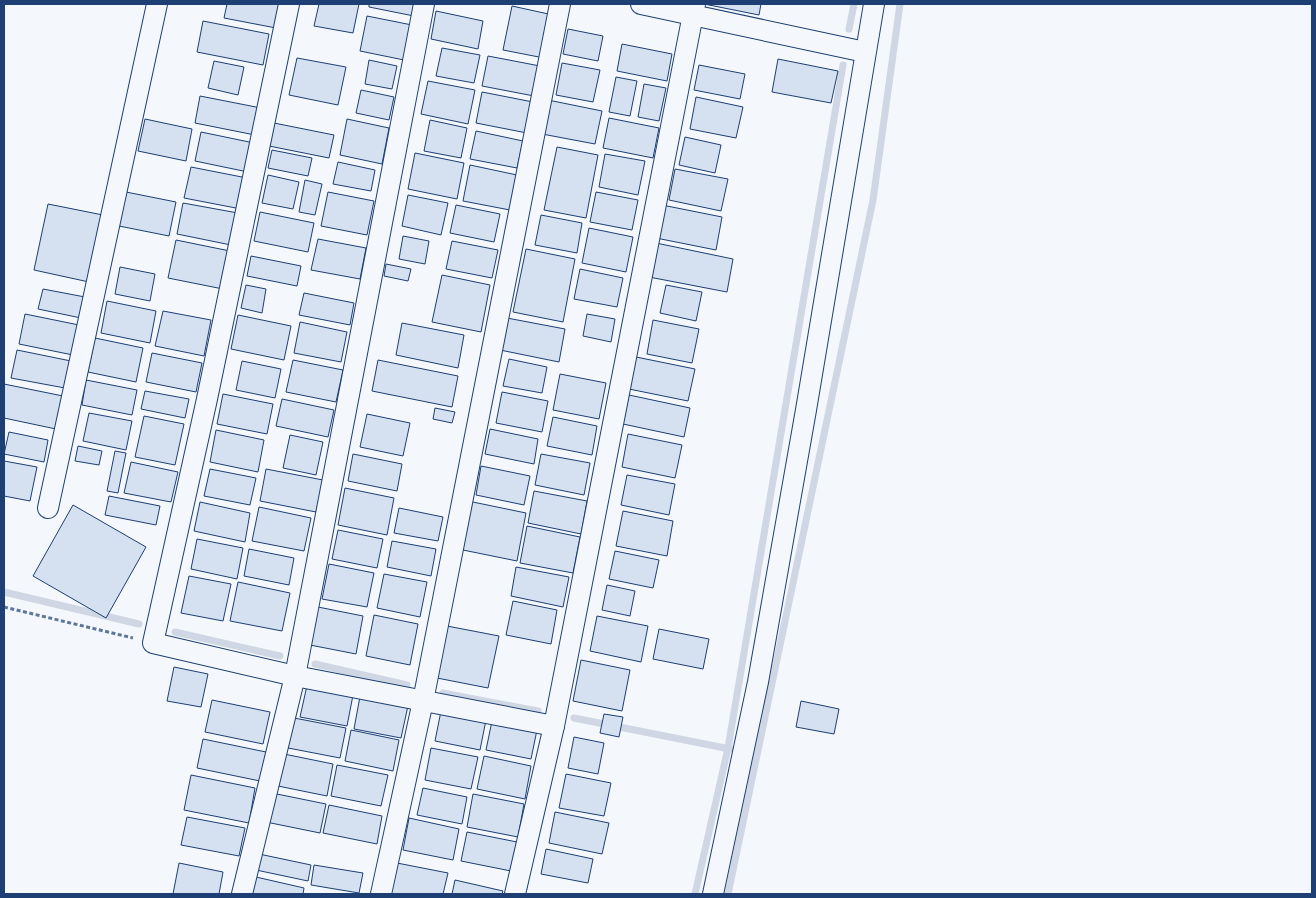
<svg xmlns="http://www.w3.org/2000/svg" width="1316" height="898" font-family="Manrope,sans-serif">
	<rect width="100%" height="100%" fill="#f4f7fb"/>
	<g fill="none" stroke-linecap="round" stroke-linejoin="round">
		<g stroke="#cfd7e4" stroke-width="7">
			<polyline points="849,29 854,4"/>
			<polyline points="4,592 139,624"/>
			<polyline points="175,632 280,656"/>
			<polyline points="315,664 407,685"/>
			<polyline points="443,693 538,711"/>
			<polyline points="574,718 730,749"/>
			<polyline points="695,894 728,748 843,65"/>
			<polyline points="728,894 873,200 900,4"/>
		</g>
	</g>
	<g fill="#d5e0f0" stroke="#1d3f73">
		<polygon points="227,4 281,4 276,28 224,18"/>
		<polygon points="319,4 359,4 353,33 314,26"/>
		<polygon points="369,4 416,4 414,16 369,7"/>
		<polygon points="704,4 761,4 759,15"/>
		<polygon points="512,6 553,15 544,58 503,50"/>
		<polygon points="436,11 483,21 478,49 431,39"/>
		<polygon points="367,16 412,25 404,60 360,51"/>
		<polygon points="203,21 269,34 263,65 197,52"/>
		<polygon points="568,29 603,36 598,61 563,54"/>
		<polygon points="622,44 672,54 667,81 617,71"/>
		<polygon points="442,48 480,55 474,83 436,76"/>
		<polygon points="488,56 540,66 534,96 482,86"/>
		<polygon points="297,58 346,67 338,105 289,95"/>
		<polygon points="778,59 838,71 831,103 772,92"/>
		<polygon points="369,60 397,66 392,89 365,84"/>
		<polygon points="214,61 244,67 238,95 208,88"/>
		<polygon points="562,63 600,70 593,102 556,95"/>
		<polygon points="699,65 745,74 740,99 694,90"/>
		<polygon points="616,77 637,81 630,116 609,112"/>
		<polygon points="428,81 475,90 468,124 421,114"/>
		<polygon points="644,84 666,88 659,121 638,117"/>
		<polygon points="361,90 394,97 389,120 356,113"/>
		<polygon points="482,92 533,102 527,133 476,123"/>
		<polygon points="200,96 261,108 255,135 195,123"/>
		<polygon points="696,97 743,107 736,138 690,129"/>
		<polygon points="548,100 602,111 595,144 542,134"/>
		<polygon points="609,118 659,128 653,158 603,148"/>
		<polygon points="145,119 192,129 186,161 138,151"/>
		<polygon points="347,119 389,128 382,164 340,155"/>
		<polygon points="430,120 467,128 461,158 424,151"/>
		<polygon points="274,123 334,135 329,158 269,146"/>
		<polygon points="476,131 523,141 517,168 470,159"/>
		<polygon points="201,132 254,143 248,172 195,161"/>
		<polygon points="685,137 721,145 715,173 679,165"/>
		<polygon points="557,147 598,155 586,218 544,210"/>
		<polygon points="272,150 312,158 308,176 268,168"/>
		<polygon points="415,153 464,163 457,199 408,189"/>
		<polygon points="605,154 645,161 638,195 599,187"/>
		<polygon points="338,162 375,170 371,191 333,184"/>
		<polygon points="470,165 517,175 510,210 463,201"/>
		<polygon points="191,167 247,178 241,209 184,198"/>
		<polygon points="675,169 728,179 721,211 669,200"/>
		<polygon points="268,175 299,182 293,209 262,203"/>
		<polygon points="305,180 322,184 315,215 299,212"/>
		<polygon points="126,192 176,202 169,236 119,226"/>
		<polygon points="328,192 374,201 367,235 321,226"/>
		<polygon points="596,192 638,200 632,230 590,222"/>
		<polygon points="408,195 448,203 441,235 402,226"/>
		<polygon points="183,203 238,213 231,245 177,234"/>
		<polygon points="48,204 103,215 89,282 34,270"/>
		<polygon points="456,205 500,214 494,242 450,233"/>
		<polygon points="662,205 722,217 716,250 656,238"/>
		<polygon points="260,212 314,223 308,252 254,241"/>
		<polygon points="541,215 582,223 577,253 535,245"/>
		<polygon points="589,228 633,237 626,272 582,263"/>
		<polygon points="403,236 429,241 425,264 399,259"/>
		<polygon points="318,239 366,248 360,279 311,270"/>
		<polygon points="176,240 230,251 223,289 168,278"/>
		<polygon points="452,241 498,250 492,278 446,269"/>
		<polygon points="656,243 733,259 727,292 649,277"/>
		<polygon points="526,249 575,259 563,322 513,312"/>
		<polygon points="251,256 301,266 297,286 247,276"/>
		<polygon points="386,264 411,269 408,281 384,276"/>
		<polygon points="120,267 155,274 150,301 115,294"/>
		<polygon points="580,269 623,278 617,307 574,299"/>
		<polygon points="442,275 490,285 481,332 432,322"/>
		<polygon points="246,285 266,289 262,313 241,308"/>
		<polygon points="666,285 702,292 696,321 660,313"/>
		<polygon points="43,289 85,297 81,318 38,309"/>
		<polygon points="304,293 354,303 350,325 299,315"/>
		<polygon points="107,301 156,311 150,343 101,333"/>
		<polygon points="163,311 211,320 204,356 155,346"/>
		<polygon points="25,314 79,325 73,355 19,344"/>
		<polygon points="587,314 615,319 611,342 583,336"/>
		<polygon points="238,315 291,326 284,360 231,349"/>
		<polygon points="507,318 565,329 559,362 500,350"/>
		<polygon points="653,320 699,329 692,363 647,354"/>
		<polygon points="300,322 347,332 341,362 294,353"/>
		<polygon points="402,323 464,335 458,368 396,355"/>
		<polygon points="95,338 143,348 136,382 88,372"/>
		<polygon points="17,350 71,361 65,388 11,378"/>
		<polygon points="152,353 202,363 196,392 146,382"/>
		<polygon points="636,357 695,369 688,401 629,389"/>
		<polygon points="509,359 547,367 542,393 503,386"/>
		<polygon points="293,360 343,370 336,402 286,392"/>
		<polygon points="378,360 458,376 452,407 372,391"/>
		<polygon points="242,361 281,369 275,398 236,390"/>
		<polygon points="560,374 606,383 599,419 553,410"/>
		<polygon points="86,380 137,390 132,415 82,405"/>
		<polygon points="4,384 63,396 56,429 4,418"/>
		<polygon points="145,391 189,399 185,418 141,409"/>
		<polygon points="502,392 548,401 542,432 496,423"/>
		<polygon points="223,394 273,404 267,434 217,424"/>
		<polygon points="629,395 690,408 684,437 623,424"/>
		<polygon points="282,399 334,410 328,437 276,426"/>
		<polygon points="435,408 455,412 452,423 433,419"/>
		<polygon points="89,413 132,421 126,450 83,441"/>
		<polygon points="367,414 410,423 403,456 360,447"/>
		<polygon points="144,416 184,424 175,465 135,457"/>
		<polygon points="553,417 597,426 592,455 547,446"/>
		<polygon points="490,429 538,439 534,464 485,454"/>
		<polygon points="216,430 264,440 258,472 210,462"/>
		<polygon points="9,432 48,440 44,462 4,454"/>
		<polygon points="628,434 682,445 675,478 622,467"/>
		<polygon points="290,435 323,442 316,475 283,468"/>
		<polygon points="78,446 102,451 99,465 75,461"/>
		<polygon points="115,451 126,453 118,493 107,491"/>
		<polygon points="353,454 402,464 397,491 348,481"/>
		<polygon points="541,454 590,463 584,495 535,485"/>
		<polygon points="4,461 37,467 30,501 4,496"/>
		<polygon points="131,462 178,472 171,502 124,493"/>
		<polygon points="481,466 530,476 524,505 476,495"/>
		<polygon points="210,469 256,478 250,505 204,496"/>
		<polygon points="266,469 323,480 316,512 260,501"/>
		<polygon points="627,475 675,484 669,515 621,505"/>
		<polygon points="345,488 394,498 387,535 338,525"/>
		<polygon points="534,491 587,501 581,534 528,523"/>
		<polygon points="109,496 160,506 156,525 105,515"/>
		<polygon points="468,501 526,513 517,561 458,549"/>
		<polygon points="200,502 250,513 245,542 194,531"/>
		<polygon points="73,505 146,547 106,618 33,576"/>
		<polygon points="259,507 311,518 304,551 252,541"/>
		<polygon points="399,508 443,517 438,541 394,533"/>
		<polygon points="623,511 673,521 667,556 616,546"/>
		<polygon points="527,526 580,537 573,573 520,563"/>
		<polygon points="338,530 383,539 377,568 332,559"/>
		<polygon points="197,539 243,548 237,579 191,569"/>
		<polygon points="392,541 436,549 431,576 387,567"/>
		<polygon points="249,549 294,558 289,585 244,576"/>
		<polygon points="615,551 659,560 653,588 609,579"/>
		<polygon points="329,564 374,573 367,607 322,599"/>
		<polygon points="516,567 569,577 563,607 511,596"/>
		<polygon points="384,574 427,582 420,617 377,608"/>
		<polygon points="189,576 231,584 223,621 181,613"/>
		<polygon points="238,582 290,593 282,631 230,621"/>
		<polygon points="607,585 635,591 630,616 602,610"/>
		<polygon points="513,601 557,610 551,644 506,635"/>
		<polygon points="318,607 363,616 356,654 310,645"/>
		<polygon points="374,615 418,624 410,665 366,656"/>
		<polygon points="597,616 648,626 641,662 590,651"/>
		<polygon points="447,626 499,636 488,688 437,678"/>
		<polygon points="659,629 709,639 703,669 653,659"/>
		<polygon points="581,660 630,670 622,711 573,701"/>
		<polygon points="174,667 208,674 201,707 167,701"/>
		<polygon points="308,681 354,690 347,726 300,717"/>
		<polygon points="361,691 409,701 401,738 354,729"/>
		<polygon points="212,700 270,712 263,744 205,732"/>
		<polygon points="801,701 839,709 834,734 796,727"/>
		<polygon points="442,706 487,715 480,750 435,741"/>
		<polygon points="604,714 623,717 619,737 600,733"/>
		<polygon points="493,716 538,725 531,759 486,750"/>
		<polygon points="289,717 346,728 340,758 283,747"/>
		<polygon points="351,730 399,740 393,771 345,761"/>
		<polygon points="574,737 604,743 598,774 568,768"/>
		<polygon points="203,739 266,752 260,781 197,768"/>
		<polygon points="431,748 478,757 471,789 425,780"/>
		<polygon points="279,753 333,764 327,796 273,785"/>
		<polygon points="484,756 531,766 525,799 477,789"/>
		<polygon points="337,765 388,775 381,806 331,796"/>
		<polygon points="566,774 611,783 604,816 559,808"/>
		<polygon points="191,775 255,788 249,823 184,810"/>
		<polygon points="423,788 467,797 462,824 417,815"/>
		<polygon points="272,793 326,804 320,833 266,822"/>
		<polygon points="473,794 524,804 518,837 467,827"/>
		<polygon points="329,805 382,816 377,844 323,833"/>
		<polygon points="555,812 609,823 602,854 549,843"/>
		<polygon points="187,817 245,828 239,856 181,845"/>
		<polygon points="409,818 459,829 453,860 403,850"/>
		<polygon points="467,832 522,843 516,872 461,861"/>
		<polygon points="546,849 593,859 588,883 541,874"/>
		<polygon points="259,854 311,865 308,881 256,870"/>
		<polygon points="179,863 223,872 219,894 173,894"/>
		<polygon points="397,863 448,873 443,894 391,894"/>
		<polygon points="314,865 363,873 359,893 311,885"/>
		<polygon points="256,877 304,888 303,894 252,894"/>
		<polygon points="455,880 503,891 502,894 452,894"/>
	</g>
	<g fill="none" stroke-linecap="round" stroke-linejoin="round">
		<defs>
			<g id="street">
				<polyline points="289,4 207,399 153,643 295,676 554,726"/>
				<polyline points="641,4 865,52"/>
				<polyline points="48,508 157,4"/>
				<polyline points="242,894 295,676 424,4"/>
				<polyline points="381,894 423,701 560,4"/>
				<polyline points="515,894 554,726 695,4"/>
				<polyline points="713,894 758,682 806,410 874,4"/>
			</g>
		</defs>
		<use href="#street" stroke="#1d3f73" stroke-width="22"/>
		<polyline stroke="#5e769c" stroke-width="3" stroke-dasharray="4 2.5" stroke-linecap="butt" points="4,607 133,638"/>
		<use href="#street" stroke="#f4f7fb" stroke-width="20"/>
	</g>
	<rect width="1316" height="898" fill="none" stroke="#1d3f73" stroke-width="10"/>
</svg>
